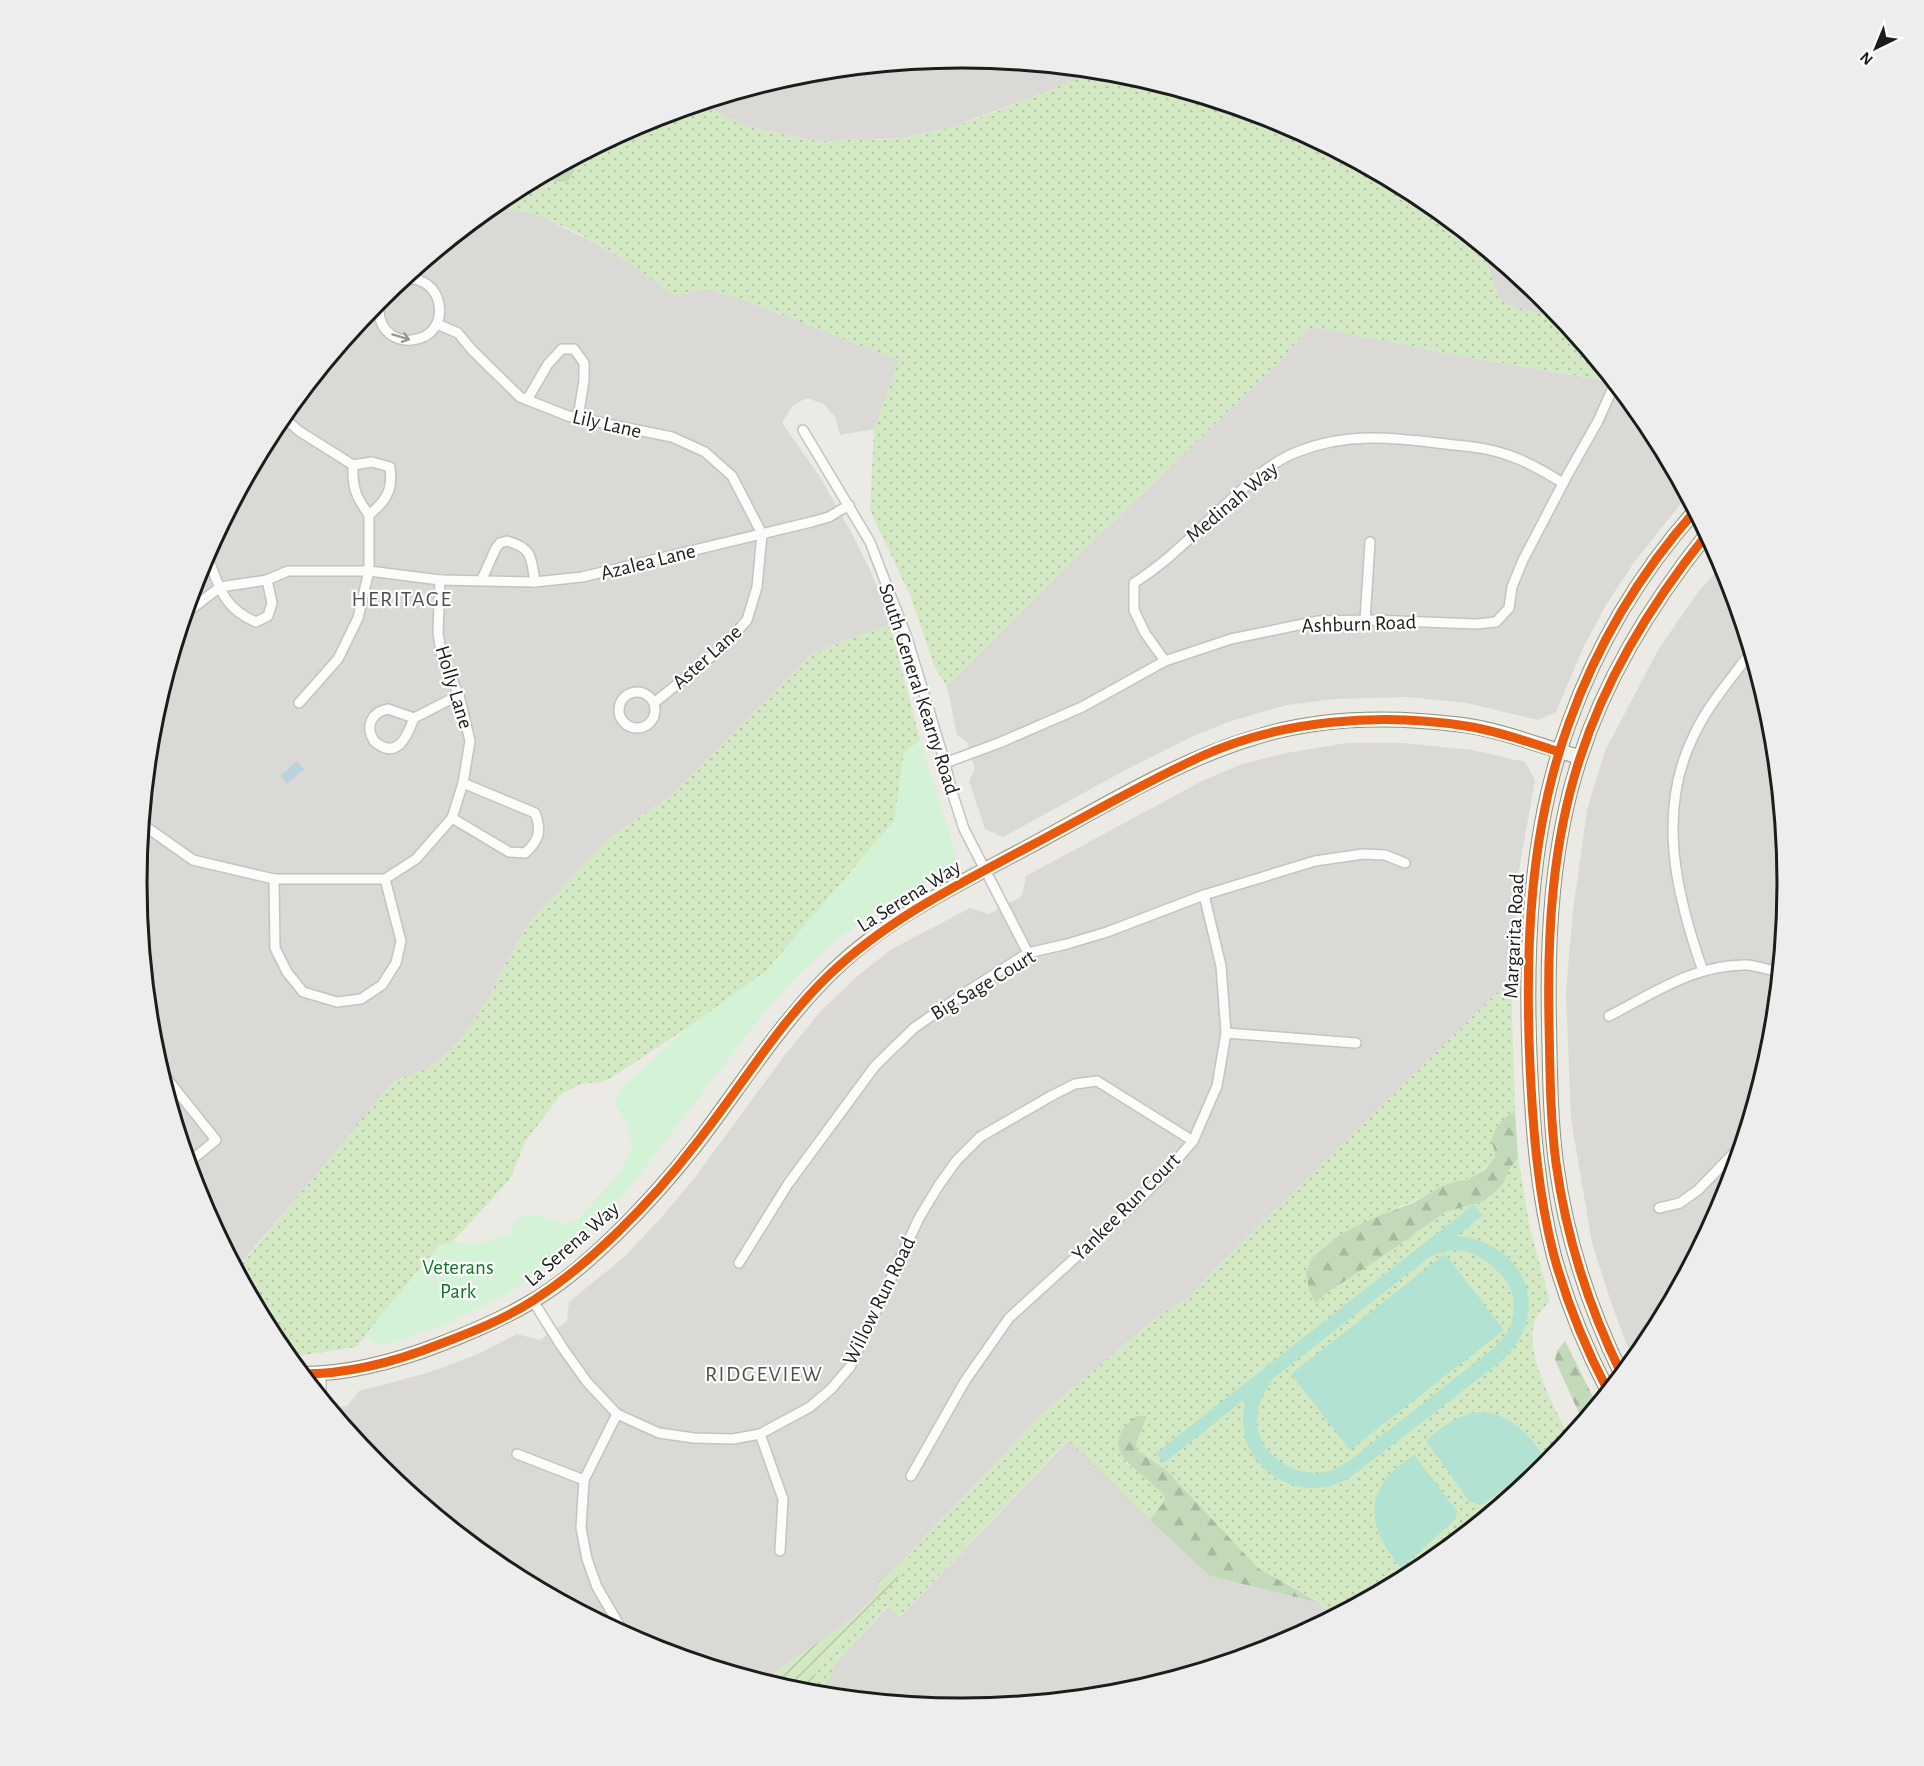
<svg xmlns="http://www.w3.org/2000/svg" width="1924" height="1766" font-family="'Alegreya Sans',sans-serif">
	<defs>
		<pattern id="grass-dots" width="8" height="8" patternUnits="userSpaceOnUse" patternTransform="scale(1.5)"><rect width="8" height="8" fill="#d3e9c3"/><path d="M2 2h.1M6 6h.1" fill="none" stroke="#b5c7a7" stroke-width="1.8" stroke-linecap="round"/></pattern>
		<pattern id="forest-firs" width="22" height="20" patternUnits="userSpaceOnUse" patternTransform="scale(1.5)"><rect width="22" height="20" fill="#c2daba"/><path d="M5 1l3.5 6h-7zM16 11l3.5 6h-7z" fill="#a6ba9f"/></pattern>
		<pattern id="garden-furrows" width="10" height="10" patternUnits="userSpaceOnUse" patternTransform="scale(1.5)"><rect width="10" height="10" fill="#d3e9c3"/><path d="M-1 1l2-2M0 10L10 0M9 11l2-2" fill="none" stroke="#b5c7a7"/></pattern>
	</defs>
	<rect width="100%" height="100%" fill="#ebeae5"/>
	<g fill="#dad9d6">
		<polygon points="962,57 1102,71 952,127 902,138 866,140 841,139 837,142 809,140 748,126 698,104 801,73"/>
		<polygon points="491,206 512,209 540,216 589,240 687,294 695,290 706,289 744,300 900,361 874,429 840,435 835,417 824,404 807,398 793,405 782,423 820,477 851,532 872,574 889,617 890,624 812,654 673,794 608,839 532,919 509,957 479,1014 453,1048 427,1069 393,1081 377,1103 236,1269 199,1199 152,1044 136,883 152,722 199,567 275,424 378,299"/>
		<polygon points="1481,245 1546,299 1563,320 1509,305 1499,298"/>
		<polygon points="1315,327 1471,358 1614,382 1649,424 1687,496 1635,561 1606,605 1583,648 1556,712 1538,720 1467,703 1407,697 1334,699 1287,705 1231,721 1191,737 1129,768 1003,837 985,829 969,781 975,769 967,742 957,735 947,686 1095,539 1280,361 1307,329"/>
		<polygon points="1723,564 1772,722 1788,883 1772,1044 1725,1199 1649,1342 1635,1359 1626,1343 1610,1299 1592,1243 1571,1119 1566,991 1573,911 1587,810 1605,751 1658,650 1698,592"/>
		<polygon points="1347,743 1404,743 1472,750 1525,762 1535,780 1518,876 1511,979 1208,1276 1190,1297 1158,1316 1042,1414 901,1562 869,1603 854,1617 774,1673 777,1686 646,1646 503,1570 378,1467 330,1409 347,1406 359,1391 427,1373 478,1354 517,1334 540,1340 567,1321 569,1302 623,1258 659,1220 696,1176 784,1056 820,1012 856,977 892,949 970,908 989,914 1022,896 1026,876 1202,781 1242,764 1286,753"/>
		<polygon points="1069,1440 1210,1576 1320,1603 1332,1617 1278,1646 1123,1693 962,1709 814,1694 828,1680 835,1664 889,1606 900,1617"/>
	</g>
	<g fill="url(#grass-dots)">
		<path d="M 1102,71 L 1123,73 L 1278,120 L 1421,196 L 1481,245 L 1499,298 L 1509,305 L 1563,320 L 1606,372 L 1604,380 L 1471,358 L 1315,327 L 1307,329 L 1280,361 L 1095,539 L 947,686 L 935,668 L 910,595 L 870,510 L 874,429 L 899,361 L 744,300 L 706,289 L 695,290 L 676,297 C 621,256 560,213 491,206 L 503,196 L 646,120 L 698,104 L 748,126 L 809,140 L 837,142 L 841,139 C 861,140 881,141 901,138 C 971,129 1035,92 1102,71 Z"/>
		<polygon points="890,624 920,740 904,753 894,821 766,971 690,1026 611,1078 600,1082 581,1084 561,1094 525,1142 510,1179 356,1347 297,1356 287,1356 275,1342 237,1270 393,1081 427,1069 453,1048 479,1014 509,957 532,919 608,839 673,794 812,654"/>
		<path d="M 1511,979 L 1515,1112 L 1509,1114 L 1492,1142 L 1495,1157 C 1485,1170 1474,1180 1457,1181 L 1342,1233 L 1329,1245 L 1316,1302 L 1325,1294 L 1385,1255 L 1445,1212 L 1482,1202 L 1503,1184 L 1510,1168 L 1518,1158 L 1530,1229 L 1550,1301 C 1543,1308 1537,1314 1534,1324 C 1525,1356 1555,1409 1570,1438 L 1546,1467 L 1421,1570 L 1332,1617 L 1320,1602 L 1258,1568 L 1165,1469 L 1137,1450 L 1136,1444 L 1147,1417 L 1136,1416 L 1126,1463 L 1155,1485 L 1165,1497 L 1164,1503 L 1150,1520 L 1068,1440 L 899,1617 L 888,1606 L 835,1664 L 828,1680 L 814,1694 L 803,1693 C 814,1681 818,1667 828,1653 L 897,1579 L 912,1551 L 1042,1414 L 1158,1316 L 1190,1297 L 1208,1276 Z"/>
	</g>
	<g fill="url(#forest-firs)">
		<polygon points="569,161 574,166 574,172 568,181 557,182 542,175"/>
		<path d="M 1515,1112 L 1518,1158 L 1510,1168 L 1503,1184 L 1494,1193 L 1482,1202 L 1445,1212 L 1385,1255 L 1325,1294 L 1316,1303 L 1309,1290 L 1306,1273 L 1312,1258 L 1342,1233 L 1378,1216 L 1413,1203 L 1440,1187 L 1457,1181 L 1467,1180 L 1485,1170 L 1495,1157 C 1495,1152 1493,1147 1492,1142 C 1492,1131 1504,1115 1515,1112 Z"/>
		<polygon points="1565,1341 1597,1405 1583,1422 1555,1360 1557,1351"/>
		<path d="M 1136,1416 L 1147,1416 L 1136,1444 L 1137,1450 L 1165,1469 L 1258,1568 L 1320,1603 L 1210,1576 L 1150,1520 L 1163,1503 L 1165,1497 C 1143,1469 1091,1453 1136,1416 Z"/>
	</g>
	<polygon fill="#d3f2d6" points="920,740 959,864 869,916 828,947 790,983 755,1024 631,1186 599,1223 566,1252 508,1294 454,1321 401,1340 376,1345 364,1336 440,1244 456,1242 480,1243 511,1234 514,1221 527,1214 548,1218 562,1224 577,1220 617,1177 633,1147 627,1124 614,1103 622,1087 690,1026 766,971 894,821 904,753"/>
	<path fill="url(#garden-furrows)" d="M 912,1551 L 897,1579 L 828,1653 C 818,1667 814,1681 803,1693 L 777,1686 L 774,1673 L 854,1617 L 869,1603 L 877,1592 L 878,1582 Z"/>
	<g fill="#b1e2d2" fill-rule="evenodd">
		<path d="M 1473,1205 L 1483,1215 L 1457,1236 C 1528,1243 1554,1315 1499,1363 L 1366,1465 C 1355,1474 1344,1483 1330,1486 C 1293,1496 1251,1470 1244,1432 C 1242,1420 1244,1410 1245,1399 L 1164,1463 L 1156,1453 ZM 1461,1250 C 1492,1258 1522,1286 1512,1321 C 1510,1332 1501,1340 1494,1348 L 1349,1461 C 1343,1464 1338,1468 1333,1470 C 1299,1482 1256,1456 1257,1419 C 1257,1403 1265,1390 1275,1377 L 1428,1258 L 1443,1251 Z"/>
		<polygon points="1445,1254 1504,1330 1350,1450 1291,1374"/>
		<path d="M 1478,1412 C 1511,1413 1529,1434 1546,1460 L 1483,1504 L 1470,1502 L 1426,1441 C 1442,1426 1457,1416 1478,1412 Z"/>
		<path d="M 1414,1455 L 1457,1511 L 1455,1520 L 1401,1568 C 1364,1524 1363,1487 1414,1455 Z"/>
	</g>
	<polygon fill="#b9d2de" points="297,761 304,769 287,784 280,776"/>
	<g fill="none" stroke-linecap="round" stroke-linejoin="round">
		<defs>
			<g id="street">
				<polyline points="877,65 900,63"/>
				<path d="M 381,296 C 378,308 377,321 387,331 C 393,338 403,341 412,340 C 455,336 445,270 401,280"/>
				<polyline points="437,324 458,333 472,350 520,397 568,416 672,437 705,452 732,476 762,534 757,587 747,620 723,647 654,703"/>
				<polyline points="527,400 548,364 562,349 574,349 584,363 584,380 578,418"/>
				<polyline points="282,416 299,431 353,465"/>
				<polyline points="803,430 870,542 907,638 945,763 951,789 964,829 1028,953"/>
				<path d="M 206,553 C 219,585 222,608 256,622 L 268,616 L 272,603 L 267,580"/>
				<polyline points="440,580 535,582 582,577 811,522 829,517 849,505"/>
				<path d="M 481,581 L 496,548 L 500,543 L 507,541 C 533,548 531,558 535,582"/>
				<polyline points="1365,620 1370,542"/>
				<path d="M 1165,661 L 1145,633 L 1134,610 L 1134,583 C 1166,563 1193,535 1221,509 C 1244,488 1268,463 1297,452 C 1357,428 1412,441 1473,447 C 1508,451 1534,465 1563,483"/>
				<circle cx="637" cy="710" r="18"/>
				<path d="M 299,703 L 338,659 L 358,618 L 369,571 L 369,515 C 387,500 393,490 390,467 L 372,462 L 353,465 C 352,488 356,497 369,515"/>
				<path d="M 388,709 L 414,718 C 407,737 397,761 374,741 C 365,727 371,712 388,709 Z"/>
				<polyline points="414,718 459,695"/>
				<polyline points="945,763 999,743 1082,707 1165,661 1231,639 1318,621 1372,620 1476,624 1496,622 1509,608 1512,587 1523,560 1568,474 1598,421 1615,383"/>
				<path d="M 452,818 L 509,852 L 525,853 C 539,841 542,830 535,813 L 463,783"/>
				<polyline points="142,824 193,860 274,879 385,879 416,859 452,818 463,783 470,741 459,695 442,658 438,633 440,580 369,571 288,571 267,580 220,587 185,614"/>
				<polyline points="274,879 275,948 287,972 303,992 337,1002 361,999 382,985 396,963 401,941 385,879"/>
				<path d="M 1703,971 C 1676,895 1656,811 1694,735 C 1708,705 1731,679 1751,652"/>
				<path d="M 1609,1016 C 1654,993 1695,964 1747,965 C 1758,966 1769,970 1779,972"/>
				<polyline points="1226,1033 1356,1043"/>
				<polyline points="160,1070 216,1140 188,1163"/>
				<polyline points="1659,1208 1680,1203 1698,1190 1734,1153 1739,1153"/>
				<polyline points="739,1263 788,1184 875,1066 914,1028 960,996 1028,953 1067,944 1107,932 1204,895 1315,861 1363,854 1385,855 1405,863"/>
				<polyline points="533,1301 562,1347 587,1382 617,1414 659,1433 694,1438 733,1439 760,1434 810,1407 831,1389 850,1367 919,1218 939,1185 957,1160 980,1137 1051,1096 1075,1084 1097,1081 1193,1141"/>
				<polyline points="321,1398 321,1374"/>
				<polyline points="617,1414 584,1480 581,1528 587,1559 597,1587 625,1635"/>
				<polyline points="760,1434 783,1499 780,1551"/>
				<polyline points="517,1454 584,1480"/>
				<polyline points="911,1476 965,1381 1009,1318 1132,1206 1159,1180 1193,1141 1217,1086 1226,1033 1221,966 1204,895"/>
			</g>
			<g id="secondary">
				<path d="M 302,1374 C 350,1374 397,1361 441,1344 C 472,1332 502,1319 531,1302 C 588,1269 654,1198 695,1146 C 738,1090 776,1029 825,979 C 882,920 957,885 1028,847 C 1099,809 1176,761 1253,738 C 1320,716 1393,716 1463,725 C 1501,730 1543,747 1580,757"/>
				<path d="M 1622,1375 C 1589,1308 1566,1237 1556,1163 C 1550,1117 1550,1070 1549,1023 C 1547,934 1552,843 1580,758 C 1606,677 1654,600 1707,534"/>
				<path d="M 1608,1391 C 1586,1349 1567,1303 1554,1256 C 1538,1194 1533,1130 1530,1066 C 1525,952 1529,831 1569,723 C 1597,645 1640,573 1695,511"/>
			</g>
		</defs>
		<use href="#street" stroke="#c3c3c1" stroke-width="12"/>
		<use href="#secondary" stroke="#90947d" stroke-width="16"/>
		<use href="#street" stroke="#fcfcfb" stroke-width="9"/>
		<use href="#secondary" stroke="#f1f2e9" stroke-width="14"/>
		<defs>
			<g id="cycleway">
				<path d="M 302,1374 C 349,1374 395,1362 440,1344 C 472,1332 505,1319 534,1300 C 593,1262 652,1201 695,1145 C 740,1089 777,1025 829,975 C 888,919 959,884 1030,846 C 1087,816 1143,783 1202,756 C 1281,720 1381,712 1466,726 C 1497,731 1529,742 1559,752"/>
				<path d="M 1622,1375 C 1589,1308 1566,1237 1556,1163 C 1550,1117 1550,1070 1549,1023 C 1547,934 1552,843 1580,758 C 1606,677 1654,600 1707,534"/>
				<path d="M 1608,1391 C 1586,1349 1567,1303 1554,1256 C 1538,1194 1533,1130 1530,1066 C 1525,952 1529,831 1569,723 C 1597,645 1640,573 1695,511"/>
			</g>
		</defs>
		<use href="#cycleway" stroke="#fff" stroke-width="13"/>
		<use href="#cycleway" stroke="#e8590c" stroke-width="9"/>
	</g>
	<defs><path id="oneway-shaft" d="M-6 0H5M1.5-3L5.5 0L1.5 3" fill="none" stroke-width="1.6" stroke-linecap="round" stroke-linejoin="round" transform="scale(1.5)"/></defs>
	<use stroke="#979797" href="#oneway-shaft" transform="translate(401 337) rotate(17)"/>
	<g text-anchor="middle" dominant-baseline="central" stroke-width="4.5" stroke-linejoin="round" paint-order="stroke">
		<g font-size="21" fill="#1c1c1c" stroke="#fff">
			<text transform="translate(607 424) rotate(13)">Lily Lane</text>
			<text transform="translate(1232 502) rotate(-40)">Medinah Way</text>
			<text transform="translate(648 562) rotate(-14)">Azalea Lane</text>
			<text transform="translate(1359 624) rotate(-2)">Ashburn Road</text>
			<text transform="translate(707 657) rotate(-42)">Aster Lane</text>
			<text transform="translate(454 687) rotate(73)">Holly Lane</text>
			<text transform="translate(919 689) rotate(72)">South General Kearny Road</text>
			<text transform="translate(909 896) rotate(-32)">La Serena Way</text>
			<text transform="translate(1514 936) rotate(-87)">Margarita Road</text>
			<text transform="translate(983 985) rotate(-31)">Big Sage Court</text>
			<text transform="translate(1126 1207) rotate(-45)">Yankee Run Court</text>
			<text transform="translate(572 1244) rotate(-41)">La Serena Way</text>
			<text transform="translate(879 1301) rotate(-64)">Willow Run Road</text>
		</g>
		<g font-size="21" fill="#0d7822" stroke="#fff">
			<text x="458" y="1267">Veterans<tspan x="458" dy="24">Park</tspan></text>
		</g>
		<g font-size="22" letter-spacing="1.5" fill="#4f4f4f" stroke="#fff">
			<text x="402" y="599">HERITAGE</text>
			<text x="764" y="1374">RIDGEVIEW</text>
		</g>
	</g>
	<path d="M0 0H1924V1766H0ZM147 883a815 815 0 1 1 1630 0a815 815 0 1 1-1630 0Z" fill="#ededed" fill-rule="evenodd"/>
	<path fill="none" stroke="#1c1c1c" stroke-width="3" d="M147 883a815 815 0 1 1 1630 0a815 815 0 1 1-1630 0Z"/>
	<g transform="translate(1876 48) rotate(223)" stroke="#ffffff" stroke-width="4.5" paint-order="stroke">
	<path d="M0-4.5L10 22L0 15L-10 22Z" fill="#1c1c1c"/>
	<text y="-9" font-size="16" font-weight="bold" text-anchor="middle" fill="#1c1c1c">N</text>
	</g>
</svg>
